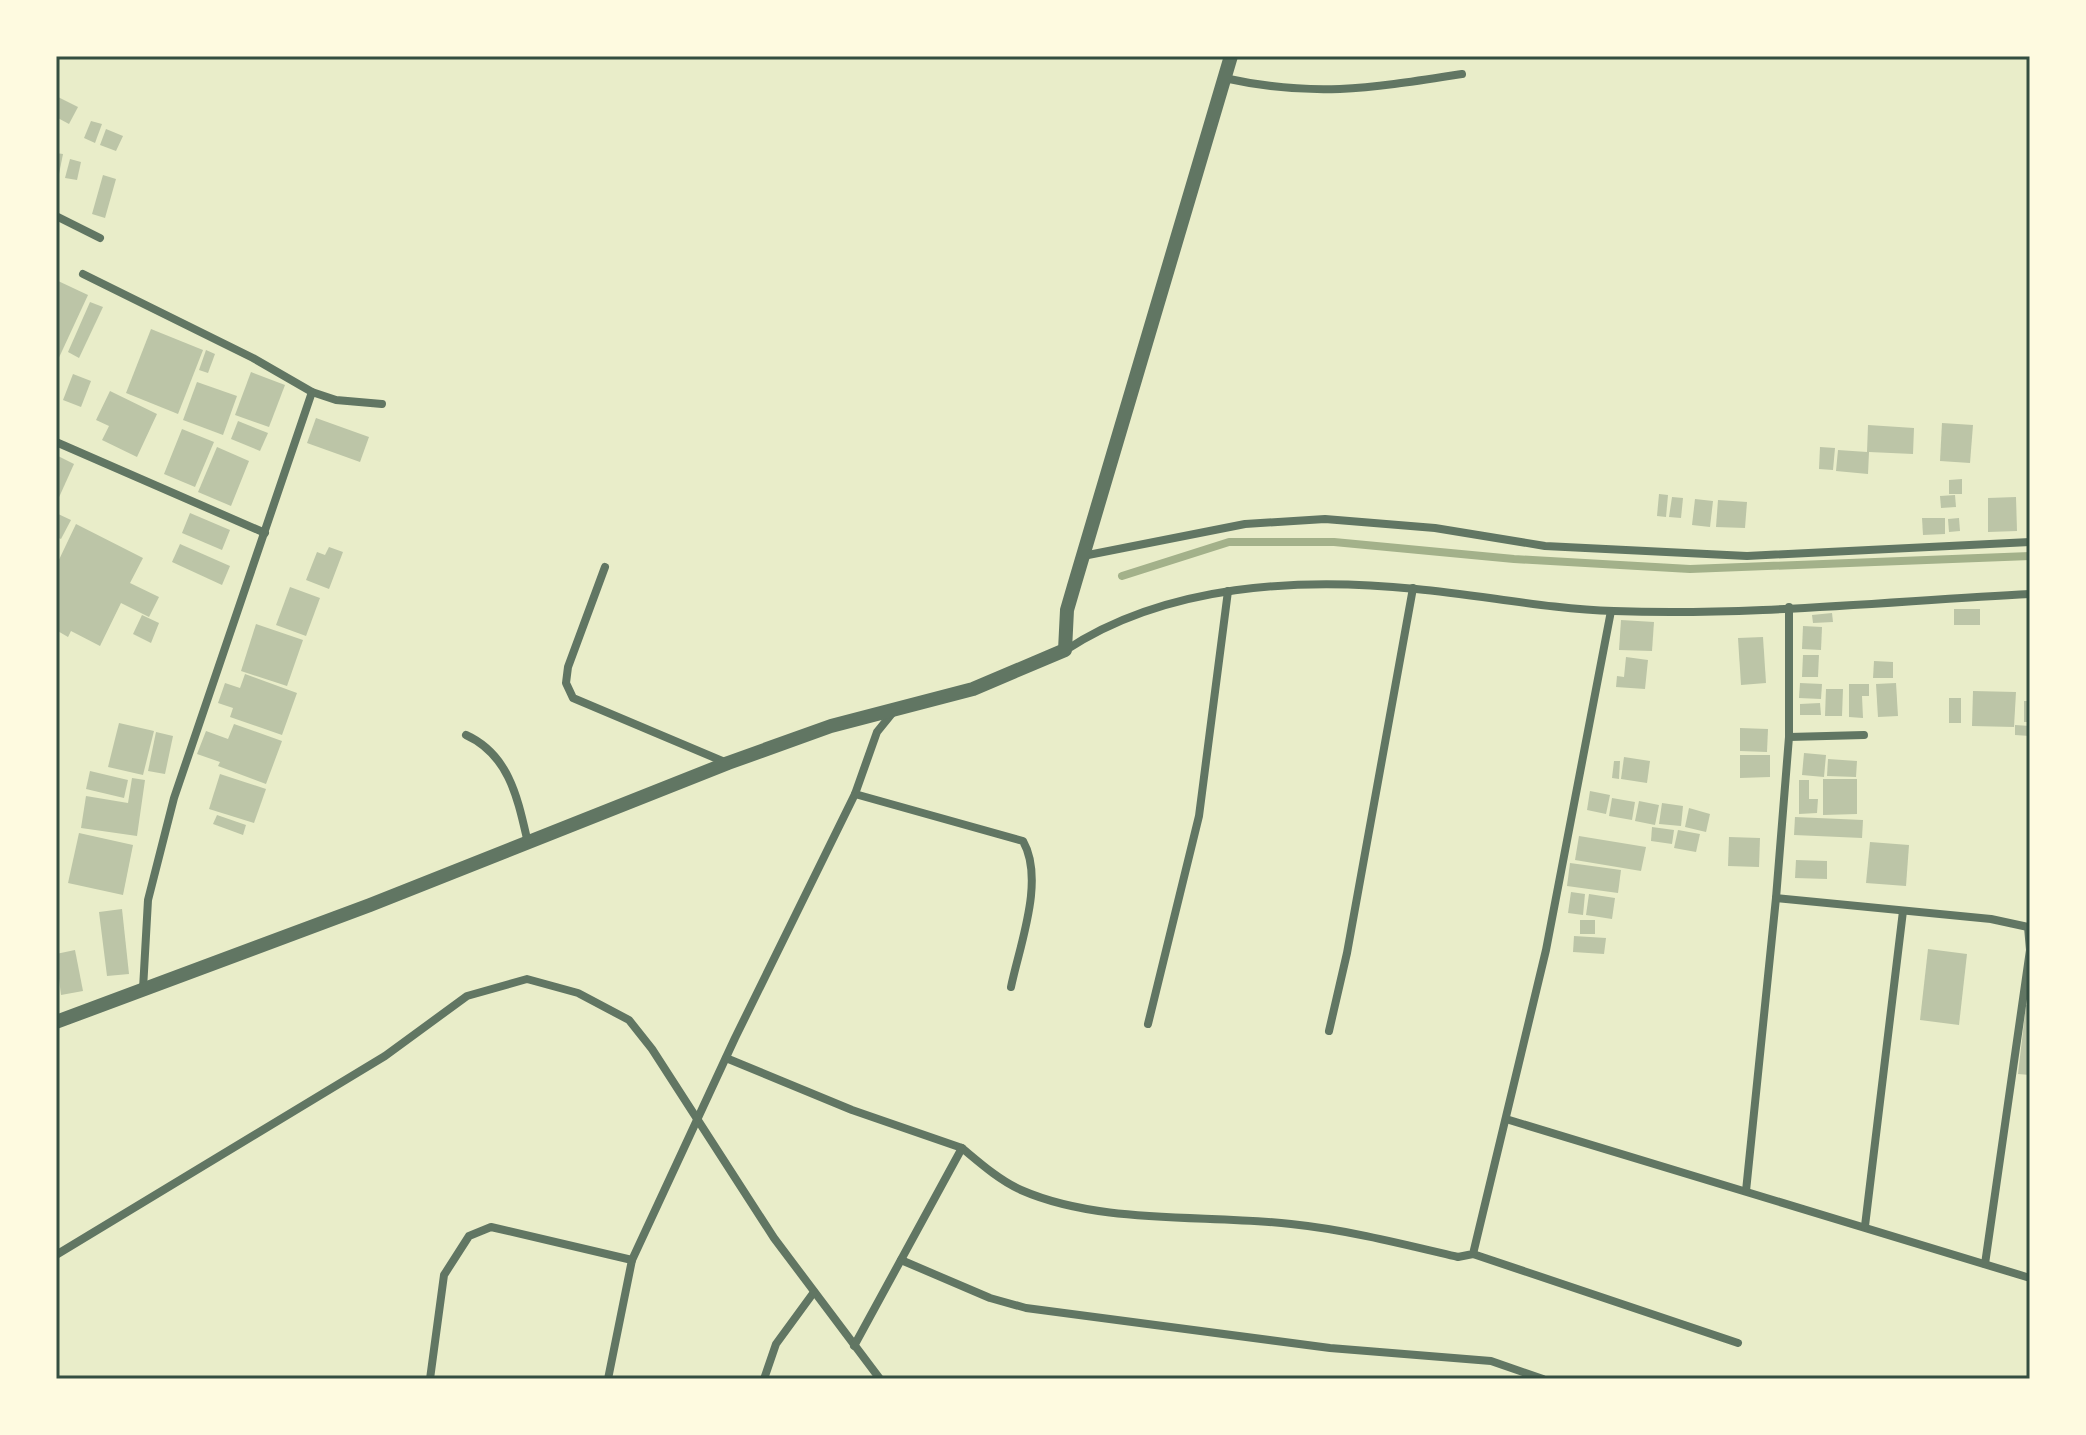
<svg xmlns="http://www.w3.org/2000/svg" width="2086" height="1435" font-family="Arial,sans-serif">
	<rect width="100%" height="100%" fill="#e9edc9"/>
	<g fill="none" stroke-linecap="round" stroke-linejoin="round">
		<polyline stroke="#a3b18a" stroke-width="8" points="1122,576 1229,542 1334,542 1514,559 1690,569 2030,556"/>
	</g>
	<g fill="#bcc5a7">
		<polygon points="56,96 78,107 69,124 56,117"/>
		<polygon points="91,121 102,124 95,143 84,138"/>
		<polygon points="106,129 123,136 116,151 100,145"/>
		<polygon points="56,153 63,154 57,184 56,184"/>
		<polygon points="70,159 81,162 77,180 65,178"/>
		<polygon points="103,175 116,179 105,218 92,214"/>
		<polygon points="56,280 88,295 56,364"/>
		<polygon points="90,302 103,307 79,358 68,352"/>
		<polygon points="151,329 203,350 178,414 126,393"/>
		<polygon points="206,350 215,354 208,373 199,370"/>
		<polygon points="251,372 285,385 269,427 235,415"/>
		<polygon points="73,374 91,381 81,407 63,400"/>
		<polygon points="197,382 237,396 223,435 183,420"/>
		<polygon points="110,391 157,414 137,457 102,440 109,426 96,420"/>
		<polygon points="316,418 369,437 360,462 307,443"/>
		<polygon points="238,421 268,433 260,451 231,439"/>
		<polygon points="1942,423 1973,425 1970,463 1940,461"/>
		<polygon points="1868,425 1914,428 1913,454 1869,452 1868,474 1836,471 1838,450 1867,452"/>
		<polygon points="182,429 214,442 195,487 164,474"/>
		<polygon points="217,447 249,461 231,506 198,492"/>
		<polygon points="1820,447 1835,448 1833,470 1819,469"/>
		<polygon points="56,455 74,464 56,504"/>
		<polygon points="1962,479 1962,494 1949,494 1949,480"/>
		<polygon points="1659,494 1668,495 1666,517 1657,516"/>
		<polygon points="1955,495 1956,507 1941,508 1940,496"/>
		<polygon points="1672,497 1683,498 1681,518 1669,517"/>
		<polygon points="2016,497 2017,531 1988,532 1988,498"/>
		<polygon points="1695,499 1713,501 1710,527 1692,525"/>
		<polygon points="1718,500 1747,502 1745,528 1716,527"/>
		<polygon points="56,513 71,520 61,539 56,537"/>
		<polygon points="190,513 230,530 222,550 182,533"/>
		<polygon points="1922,518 1945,518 1945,534 1923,535"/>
		<polygon points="1959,518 1960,531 1949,532 1948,519"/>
		<polygon points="76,524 143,558 130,583 159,597 149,617 121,603 100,646 71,631 68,637 56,630 56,566"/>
		<polygon points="180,544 230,566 222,585 172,562"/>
		<polygon points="329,547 343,552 329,589 306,580 317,552 325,555"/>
		<polygon points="290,587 320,598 306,636 276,625"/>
		<rect x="1954" y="609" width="26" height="16"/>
		<polygon points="1832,613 1833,622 1813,623 1812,615"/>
		<polygon points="142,615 159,623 151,643 133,634"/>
		<polygon points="1621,620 1654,622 1652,651 1619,650"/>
		<polygon points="256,624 303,640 287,686 241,671"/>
		<polygon points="1803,626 1822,627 1821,650 1802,649"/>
		<polygon points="1763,637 1766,683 1741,685 1738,638"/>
		<polygon points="1803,655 1819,655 1818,677 1802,677"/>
		<polygon points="1626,657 1648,660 1645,689 1616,687 1617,676 1624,677"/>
		<polygon points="1874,661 1893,662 1893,678 1873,678"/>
		<polygon points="245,674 297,693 282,735 230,717 233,708 218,703 225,683 240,688"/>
		<polygon points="1800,683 1822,684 1821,699 1799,698"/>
		<polygon points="1896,683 1898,716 1878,717 1876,684"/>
		<polygon points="1849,684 1869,684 1869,696 1862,696 1863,718 1849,717"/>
		<polygon points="1826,689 1843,689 1842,716 1825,716"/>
		<polygon points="1973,691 2016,692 2014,727 1972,726"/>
		<rect x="1949" y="698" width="12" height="25"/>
		<rect x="2024" y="701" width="6" height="21"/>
		<polygon points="1820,703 1821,715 1800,715 1800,704"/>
		<polygon points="119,723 154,731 143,775 108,767"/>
		<polygon points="234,724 282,741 266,784 218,766 220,762 197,754 206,731 228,739"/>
		<polygon points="2015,725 2030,726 2030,736 2015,735"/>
		<polygon points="1740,728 1768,729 1767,752 1740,751"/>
		<polygon points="156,732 173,736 165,774 148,771"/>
		<polygon points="1804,753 1826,755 1824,777 1802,775"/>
		<polygon points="1740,755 1770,755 1770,777 1740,778"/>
		<polygon points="1624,757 1650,761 1647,783 1621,779"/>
		<polygon points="1828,759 1857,761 1856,777 1827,776"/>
		<polygon points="1614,761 1620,761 1619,779 1612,778"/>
		<polygon points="90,771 128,780 124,798 86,789"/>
		<polygon points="220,774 266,789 254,823 209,809"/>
		<polygon points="132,778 145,780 137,836 81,828 86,796 128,803"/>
		<polygon points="1823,779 1857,779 1857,814 1823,815"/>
		<polygon points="1799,780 1809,780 1809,799 1818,799 1817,813 1799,814"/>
		<polygon points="1590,791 1610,795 1606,814 1587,810"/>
		<polygon points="1612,798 1635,802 1632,820 1609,816"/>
		<polygon points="1639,801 1659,805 1655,825 1635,821"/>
		<polygon points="1662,803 1683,806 1681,826 1659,824"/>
		<polygon points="1689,808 1710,814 1706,832 1685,827"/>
		<polygon points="217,815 246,825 243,835 213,824"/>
		<polygon points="1795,817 1863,820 1862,838 1794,835"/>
		<polygon points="1652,827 1674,830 1672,844 1651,841"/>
		<polygon points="1678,830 1700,834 1696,852 1674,848"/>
		<polygon points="79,833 133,845 123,895 68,883"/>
		<polygon points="1579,836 1646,847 1641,871 1575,860"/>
		<polygon points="1729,837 1760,838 1759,867 1728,866"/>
		<polygon points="1870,842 1909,845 1906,886 1866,883"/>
		<polygon points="1796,860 1827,861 1827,879 1795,878"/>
		<polygon points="1570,863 1621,870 1618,893 1567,886"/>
		<polygon points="1571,892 1585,894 1583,915 1568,913"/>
		<polygon points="1589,894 1615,898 1612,919 1586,915"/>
		<polygon points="122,909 129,974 107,976 99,912"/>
		<rect x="1580" y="920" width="15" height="14"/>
		<polygon points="1574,936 1606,938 1604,954 1573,952"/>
		<polygon points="1928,949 1967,954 1959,1025 1920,1020"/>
		<polygon points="75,950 83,991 61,995 56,954"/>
		<polygon points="2026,1005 2030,1005 2030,1075 2018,1074"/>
	</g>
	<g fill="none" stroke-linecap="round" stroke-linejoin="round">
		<g stroke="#617663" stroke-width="8">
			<path d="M 1224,78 C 1315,98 1372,88 1462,74"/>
			<polyline points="56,216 100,238"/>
			<polyline points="83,274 253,358 312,392 336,400 382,404"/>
			<polyline points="56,442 265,533"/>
			<polyline points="1083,556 1245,524 1325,519 1435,528 1545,546 1747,556 2030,542"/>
			<polyline points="605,567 568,667 566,683 573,698 727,763"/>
			<path d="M 1066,650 C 1166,584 1300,577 1416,589 C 1482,595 1548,609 1614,611 C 1752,616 1892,601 2030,594"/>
			<path d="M 466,735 C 510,755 518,800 528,843"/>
			<polyline points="1789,737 1864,735"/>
			<path d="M 855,794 L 1023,841 C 1045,880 1020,944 1011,987"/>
			<polyline points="1776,898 1991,919 2028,927 2030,950 1985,1264"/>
			<polyline points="143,989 148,900 174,798 312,392"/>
			<polyline points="1148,1024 1199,816 1228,591"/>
			<polyline points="1329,1031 1347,953 1413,588"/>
			<polyline points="726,1058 852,1110 962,1148"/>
			<polyline points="1506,1119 2030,1278"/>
			<polyline points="1746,1191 1776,898 1789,737 1789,607"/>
			<polyline points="1865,1226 1903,911"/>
			<polyline points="1473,1254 1738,1343"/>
			<polyline points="56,1255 385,1056 467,996 527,979 578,993 629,1020 652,1049 774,1238 880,1379"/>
			<polyline points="901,1260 990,1298 1026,1308 1330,1348 1491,1361 1543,1379"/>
			<path d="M 854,1346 L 962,1148 C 980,1163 999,1180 1021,1190 C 1101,1225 1204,1214 1291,1224 C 1348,1230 1403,1244 1458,1257 L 1473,1254 L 1546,950 L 1611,611"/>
			<polyline points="430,1379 444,1275 469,1236 491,1227 632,1260"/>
			<polyline points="608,1379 632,1260 735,1038 855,794 877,732 894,711"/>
			<polyline points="764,1379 776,1344 814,1292"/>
		</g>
		<polyline stroke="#617663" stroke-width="14" points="56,1022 370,905 728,763 831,726 973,689 1065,650 1067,610 1074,586 1231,56"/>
	</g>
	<rect width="2086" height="1435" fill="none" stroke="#fefae0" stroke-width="116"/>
	<rect x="58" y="58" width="1970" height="1319" fill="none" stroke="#344e41" stroke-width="3"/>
</svg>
